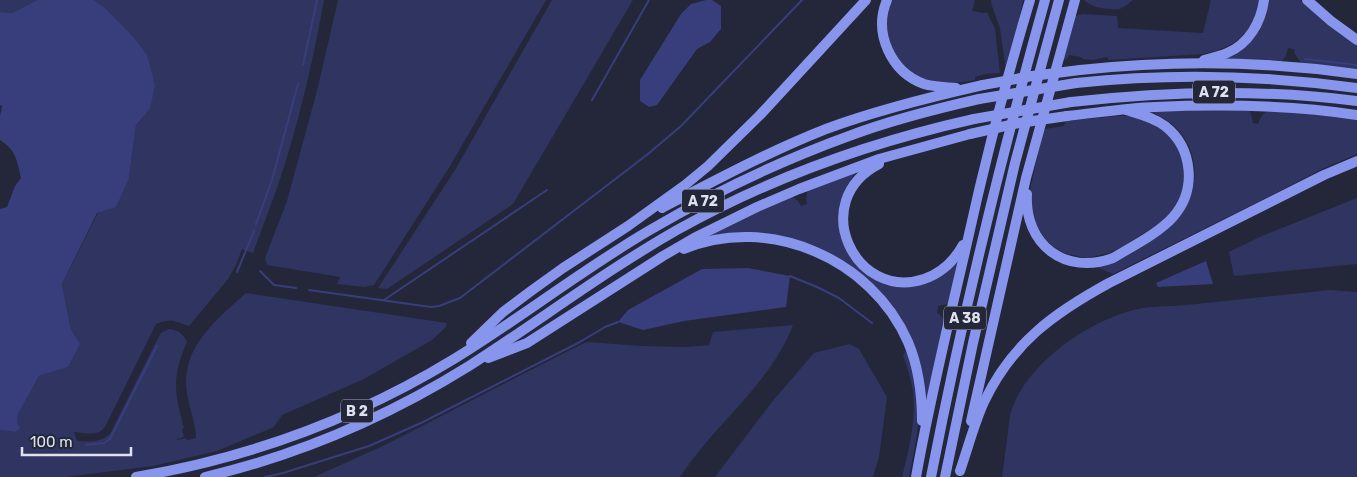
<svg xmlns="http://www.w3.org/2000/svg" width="1357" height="477" font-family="Rubik,sans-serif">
	<rect width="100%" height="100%" fill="#232739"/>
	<g fill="#2f3560">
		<polygon points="0,0 37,0 12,13 0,12"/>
		<path d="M 94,0 L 324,0 C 313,61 298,127 278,185 C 270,208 261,231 253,253 L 242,249 L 236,265 L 228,279 L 189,326 C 175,321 170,318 156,324 L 105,427 C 97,437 85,433 74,432 L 77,441 C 90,442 101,442 110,434 L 154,346 L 161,333 L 169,329 C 178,330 183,333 187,342 C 172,376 174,392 184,428 L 182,429 L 184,437 L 177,439 L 177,440 L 186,438 L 187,440 L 196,438 C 196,424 189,408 187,393 C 180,348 216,320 246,293 L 447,323 L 446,327 L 432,340 L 364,379 L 282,415 L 274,427 L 217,451 L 153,466 L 66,477 L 0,477 L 0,430 L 15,432 L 18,414 L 39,376 L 68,367 L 71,330 L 62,284 L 98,213 L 129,178 L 136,125 L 150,109 L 105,8 Z"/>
		<polygon points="338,0 546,0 450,166 374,285 364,287 337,284 340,277 267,265 265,258 287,201 318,87"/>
		<polygon points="552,0 633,0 513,204 387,289 378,288 455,170"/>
		<path d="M 892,0 L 975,0 L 972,11 L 984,13 L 987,12 L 995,29 L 1000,73 L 986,74 L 975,77 L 975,80 C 961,82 947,85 933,82 C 924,81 915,75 909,70 C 888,52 882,26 892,0 Z"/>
		<polygon points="991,0 1023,0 1020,15 1006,71 1000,28 992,6"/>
		<path d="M 1084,0 L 1133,0 C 1129,3 1124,8 1119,9 C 1109,10 1091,8 1084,0 Z"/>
		<path d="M 1211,0 L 1260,0 C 1258,6 1257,13 1254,19 C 1245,41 1225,49 1203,54 L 1108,60 L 1108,57 L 1093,60 L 1083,59 L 1081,57 L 1069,55 L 1067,59 L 1063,60 L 1075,16 L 1083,14 L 1117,16 L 1118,28 L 1203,33 Z"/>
		<polygon points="1267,0 1300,0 1321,19 1357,45 1357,69 1301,63 1295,54 1294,49 1288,48 1286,55 1282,61 1224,59 1236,52"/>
		<path d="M 1248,109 L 1251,114 L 1253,123 L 1258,124 C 1262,115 1262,112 1273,110 L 1357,119 L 1357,154 L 1322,169 L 1258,202 L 1113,274 L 1094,266 L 1178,218 C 1201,188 1201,150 1172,124 C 1166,119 1158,116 1152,111 Z"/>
		<polygon points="1117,116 1128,116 1140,118 1161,127 1178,146 1184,164 1183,189 1178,202 1171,212 1160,223 1122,247 1109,253 1096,256 1086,258 1064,253 1054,247 1046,240 1036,225 1029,195 1033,176 1043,132 1045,129 1064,126 1066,121"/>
		<polygon points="862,168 855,174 848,184 840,207 839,218 847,251 858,265 901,286 913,286 930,282 959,261 948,304 938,306 937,313 939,314 946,322 927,410 910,338 843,261 810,245 784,237 707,237 790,195 798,201 801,206 807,204 806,199 808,187"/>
		<polygon points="1357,198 1357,264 1234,276 1229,252 1262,236"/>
		<path d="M 1330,290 L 1357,292 L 1357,477 L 1002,477 C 1004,462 1006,447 1008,432 C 1009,425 1009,416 1012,409 C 1027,365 1083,325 1127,312 C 1146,305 1167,307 1187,305 C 1235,300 1282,295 1330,290 Z"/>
		<path d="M 793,325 C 773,377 729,413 696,455 C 690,462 685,470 680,477 L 314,477 L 383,446 L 574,348 L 587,342 L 641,346 L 687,347 L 709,345 L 713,332 Z"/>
		<polygon points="850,344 859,349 887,397 879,457 873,477 715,477 771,403 814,353"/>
		<path d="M 907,349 L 917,384 L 918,423 L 916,440 L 909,477 L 902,477 C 909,449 916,422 913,392 C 911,379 907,367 903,355 Z"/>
	</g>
	<g fill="#383e7c">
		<path d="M 37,0 L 94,0 L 105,8 L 134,38 L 147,55 L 155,85 L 150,109 L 136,125 L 129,178 L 116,207 L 97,213 L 62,284 L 71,330 L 80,344 L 68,367 L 39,376 L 18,414 L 17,422 L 20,428 L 15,432 L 0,430 L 0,209 L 7,207 L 15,186 L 21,178 C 17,160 16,150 0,140 L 0,116 L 2,106 L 0,105 L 0,12 L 12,13 Z"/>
		<polygon points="706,0 712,0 721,6 721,29 710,42 697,49 657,105 649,107 640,101 640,80 681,14 691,4"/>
		<polygon points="1206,261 1213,284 1158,287 1156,283"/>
		<polygon points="748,268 790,276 786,307 684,321 643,330 618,322 628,310 702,269"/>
	</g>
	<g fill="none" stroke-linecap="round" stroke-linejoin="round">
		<g stroke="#383e7c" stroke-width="2">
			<polyline points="1305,59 1357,65"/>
			<polyline points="303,65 317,0"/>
			<polyline points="592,100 649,0"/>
			<polyline points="256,224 272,180 298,84"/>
			<polyline points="260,271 274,285 296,288"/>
			<polyline points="237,272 254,231"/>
			<polyline points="790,276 817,287 839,298 872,323"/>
			<polyline points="309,290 431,307 439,306 460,298 648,154 681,126 802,0"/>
			<polyline points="384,300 547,190"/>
			<polyline points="86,445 104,443 110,439 157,346"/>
			<polyline points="265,477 283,473 369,446 421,423 578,343 605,327 618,322"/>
		</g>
		<g stroke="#8895ed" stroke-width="10">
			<path d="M 887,0 C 873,33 891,72 924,84 C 934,87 945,87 956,88"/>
			<polyline points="1307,0 1331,21 1357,40"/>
			<path d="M 1204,60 C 1212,58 1220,56 1227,53 C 1249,44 1261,22 1264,0"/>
			<path d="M 1080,70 C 1172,60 1265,61 1357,74"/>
			<path d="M 1076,83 C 1170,73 1263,75 1357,88"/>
			<path d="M 1071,102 C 1167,91 1262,89 1357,101"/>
			<path d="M 1067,116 C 1096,113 1126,108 1155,107 C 1222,104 1290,105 1357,115"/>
			<path d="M 879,164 C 807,201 855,302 924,279 C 942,273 954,261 963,245"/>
			<path d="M 1027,194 C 1024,244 1065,276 1113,258 C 1131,247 1159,233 1173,217 C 1197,190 1193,148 1165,126 C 1153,117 1139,114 1126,110"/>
			<path d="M 662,208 C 716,180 770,151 826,129 C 877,110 930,97 983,85"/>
			<path d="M 684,249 C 769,214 872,259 908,342 C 919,368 922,393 922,421"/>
			<polyline points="471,343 503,312 531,291 563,268 628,226 685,185 708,166 760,115 866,0"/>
			<polyline points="488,358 527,343 663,256 694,238 757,207 799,189 879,159 970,134"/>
			<polyline points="971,421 1026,178 1075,0"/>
			<path d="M 960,471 C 968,448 974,424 984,402 C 1012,343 1054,313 1109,283 L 1324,175 L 1357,161"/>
			<path d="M 136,477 C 249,458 357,418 454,359 C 521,318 583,269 650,230 C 713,193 780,161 849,136 C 891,120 935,109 979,99"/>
			<path d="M 205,477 C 299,455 387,417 469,366 C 539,321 605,271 677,230 C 770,178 871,142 974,119"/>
			<path d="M 916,477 C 930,398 949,321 967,243 C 985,161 1006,80 1030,0"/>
			<path d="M 931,477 C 962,317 1001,157 1045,0"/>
			<polyline points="945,477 973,343 1015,163 1059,0"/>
		</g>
		<g stroke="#8895ed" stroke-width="10">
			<polyline points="983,85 1032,76 1080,70"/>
			<polyline points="979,99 1076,83"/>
			<polyline points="974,119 1071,102"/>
			<polyline points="970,134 1019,123 1067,116"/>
		</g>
	</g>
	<g text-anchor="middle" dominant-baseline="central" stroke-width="4.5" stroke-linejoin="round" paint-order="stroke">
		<g fill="#232739" stroke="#a7aab8" stroke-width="1">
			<rect x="1193" y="80.5" width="42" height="23" rx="4"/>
			<rect x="682" y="189.5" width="42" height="23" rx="4"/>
			<rect x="944" y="306.5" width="42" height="23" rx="4"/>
			<rect x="341" y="399.5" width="32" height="23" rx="4"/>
		</g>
		<g font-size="14" font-weight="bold" fill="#dfe2ee">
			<text x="1214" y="92">A 72</text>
			<text x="703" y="201">A 72</text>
			<text x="965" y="318">A 38</text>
			<text x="357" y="411">B 2</text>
		</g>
	</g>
	<path d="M22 447v8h109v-8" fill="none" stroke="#dfe2ee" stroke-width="2.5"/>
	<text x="30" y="447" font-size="15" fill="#dfe2ee" stroke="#232739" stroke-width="4" paint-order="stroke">100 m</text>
</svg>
